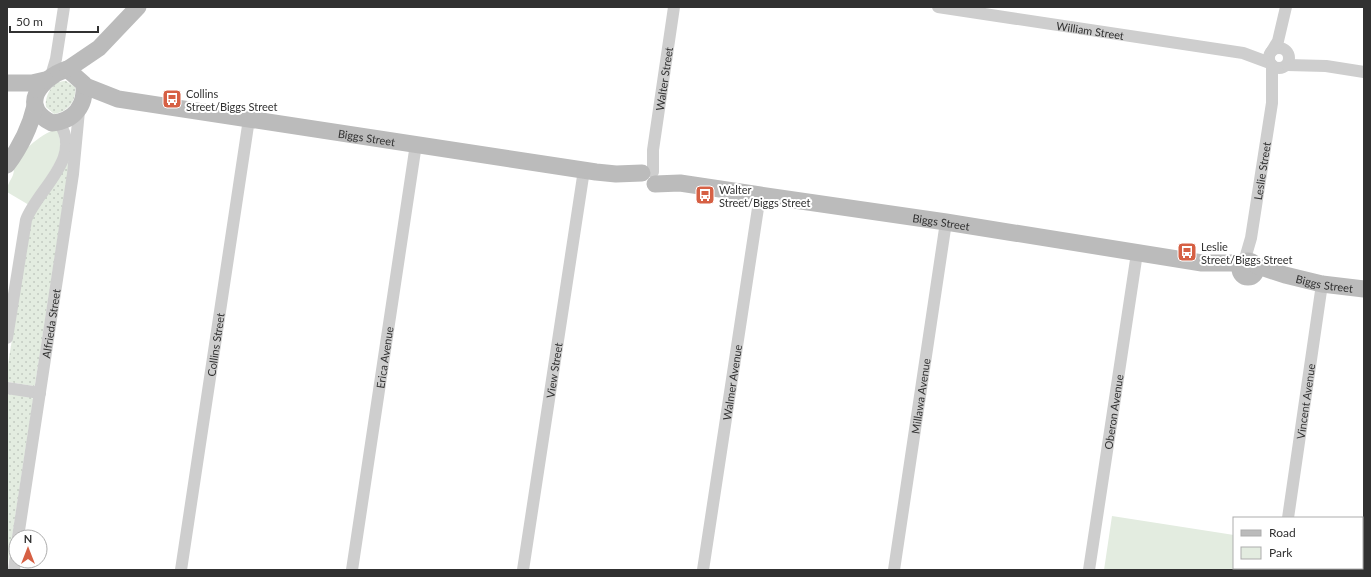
<svg xmlns="http://www.w3.org/2000/svg" width="1371" height="577" font-family="Lato,sans-serif">
	<defs>
		<pattern id="grass-dots" width="8" height="8" patternUnits="userSpaceOnUse"><rect width="8" height="8" fill="#e3ece0"/><path d="M2 2h.1M6 6h.1" fill="none" stroke="#c3cbc1" stroke-width="1.8" stroke-linecap="round"/></pattern>
	</defs>
	<rect width="100%" height="100%" fill="#fff"/>
	<g fill="url(#grass-dots)">
		<path d="M 66,81 L 75,87 C 77,101 67,112 54,114 L 46,107 C 44,96 53,80 66,81 Z"/>
		<polygon points="72,145 35,385 34,386 8,382 7,371 31,219"/>
		<polygon points="7,394 32,396 33,400 7,570"/>
	</g>
	<g fill="#e3ece0">
		<path d="M 54,130 L 59,131 L 61,154 L 29,205 L 7,192 C 7,184 10,182 13,175 C 14,172 14,168 15,165 C 19,153 41,134 54,130 Z"/>
		<polygon points="1112,516 1234,535 1234,568 1270,568 1270,570 1104,570"/>
	</g>
	<g fill="none" stroke-linecap="round" stroke-linejoin="round">
		<g stroke="#cecece" stroke-width="12">
			<path id="s1" d="M 938,7 L 1243,53 L 1270,63"/>
			<circle cx="1279" cy="58" r="10"/>
			<polyline points="1272,51 1278,41 1286,7"/>
			<polyline points="1287,65 1326,66 1364,72"/>
			<polyline points="51,76 56,59 64,7"/>
			<path id="s2" d="M 653,172 L 653,150 L 674,7"/>
			<path id="s3" d="M 1244,262 L 1251,238 L 1272,103 L 1272,65"/>
			<path d="M 7,338 L 26,220 C 37,190 84,157 59,123"/>
			<polyline points="7,388 40,393"/>
			<path id="s4" d="M 1288,518 L 1322,284"/>
			<path id="s5" d="M 18,537 L 73,174 L 79,111"/>
			<polyline points="14,570 16,554"/>
			<path id="s6" d="M 181,570 L 249,119"/>
			<path id="s7" d="M 352,570 L 416,144"/>
			<path id="s8" d="M 523,570 L 584,170"/>
			<path id="s9" d="M 703,570 L 760,195"/>
			<path id="s10" d="M 894,570 L 946,222"/>
			<path id="s11" d="M 1089,570 L 1137,253"/>
			<polyline points="1280,570 1281,568"/>
		</g>
		<g stroke="#bbb" stroke-width="17">
			<path d="M 67,69 L 84,84 C 86,106 74,121 52,123 C 18,107 40,78 67,69 Z"/>
			<polyline points="68,69 99,48 138,7"/>
			<polyline points="7,83 32,83 45,80"/>
			<path id="s12" d="M 85,86 L 118,99 L 596,172 L 616,174 L 642,173"/>
			<path d="M 7,165 C 21,146 30,128 35,106"/>
			<path id="s13" d="M 655,184 L 680,183 L 760,195 L 946,222 L 1202,263 L 1243,263"/>
			<circle cx="1248" cy="269" r="8"/>
			<path id="s14" d="M 1255,265 L 1285,275 L 1322,284 L 1364,289"/>
		</g>
	</g>
	<defs>
		<symbol id="bus-square" viewBox="-11 -11 22 22"><rect x="-9" y="-9" width="18" height="18" rx="4" fill="#d66044" stroke="#fff"/><path d="M-5-6H5V4H4V6H2V4H-2V6H-4V4H-5ZM-3.5-4V0h7V-4ZM-3.5 1.2v1.5H-2V1.2ZM2 1.2v1.5H3.5V1.2Z" fill="#fff"/></symbol>
	</defs>
	<g fill-rule="evenodd">
		<use href="#bus-square" x="161" y="88" width="22" height="22"/>
		<use href="#bus-square" x="694" y="184" width="22" height="22"/>
		<use href="#bus-square" x="1176" y="241" width="22" height="22"/>
	</g>
	<g text-anchor="middle" dominant-baseline="central" stroke-width="4" stroke-linejoin="round" paint-order="stroke">
		<g font-size="11" fill="#313131" stroke="#fff">
			<text stroke="none"><textPath href="#s1" startOffset="154">William Street</textPath></text>
			<text stroke="none"><textPath href="#s2" startOffset="94">Walter Street</textPath></text>
			<text stroke="none"><textPath href="#s12" startOffset="287">Biggs Street</textPath></text>
			<text stroke="none"><textPath href="#s3" startOffset="93">Leslie Street</textPath></text>
			<text stroke="none"><textPath href="#s13" startOffset="289">Biggs Street</textPath></text>
			<text stroke="none"><textPath href="#s14" startOffset="72">Biggs Street</textPath></text>
			<text stroke="none"><textPath href="#s5" startOffset="216">Alfrieda Street</textPath></text>
			<text stroke="none"><textPath href="#s6" startOffset="228">Collins Street</textPath></text>
			<text stroke="none"><textPath href="#s7" startOffset="215">Erica Avenue</textPath></text>
			<text stroke="none"><textPath href="#s8" startOffset="202">View Street</textPath></text>
			<text stroke="none"><textPath href="#s9" startOffset="190">Walmer Avenue</textPath></text>
			<text stroke="none"><textPath href="#s10" startOffset="176">Millawa Avenue</textPath></text>
			<text stroke="none"><textPath href="#s4" startOffset="118">Vincent Avenue</textPath></text>
			<text stroke="none"><textPath href="#s11" startOffset="160">Oberon Avenue</textPath></text>
		</g>
		<g font-size="11" fill="#313131" stroke="#fff" text-anchor="start">
			<text x="186" y="93">Collins<tspan x="186" dy="13">Street/Biggs Street</tspan></text>
			<text x="719" y="189">Walter<tspan x="719" dy="13">Street/Biggs Street</tspan></text>
			<text x="1201" y="246">Leslie<tspan x="1201" dy="13">Street/Biggs Street</tspan></text>
		</g>
	</g>
	<rect width="1371" height="577" fill="none" stroke="#313131" stroke-width="16"/>
	<rect x="1233" y="517" width="130" height="52" fill="#ffffff" stroke="#adadad"/>
	<rect x="1241" y="530" width="20" height="6" fill="#bbbbbb" stroke="#adadad"/>
	<text x="1269" y="537" font-size="12" fill="#313131">Road</text>
	<rect x="1241" y="547" width="20" height="12" fill="#e3ece0" stroke="#adadad"/>
	<text x="1269" y="557" font-size="12" fill="#313131">Park</text>
	<g transform="translate(28 549)"><circle r="19" fill="#ffffff" stroke="#adadad"/>
	<path d="M0-3L7 15L0 10L-7 15Z" fill="#d66044"/>
	<text y="-6" font-size="11" font-weight="bold" text-anchor="middle" fill="#313131">N</text>
	</g>
	<path d="M10 26v6h88v-6" fill="none" stroke="#313131" stroke-width="2"/>
	<text x="16" y="26" font-size="12" fill="#313131" stroke="#ffffff" stroke-width="3" paint-order="stroke">50 m</text>
</svg>
